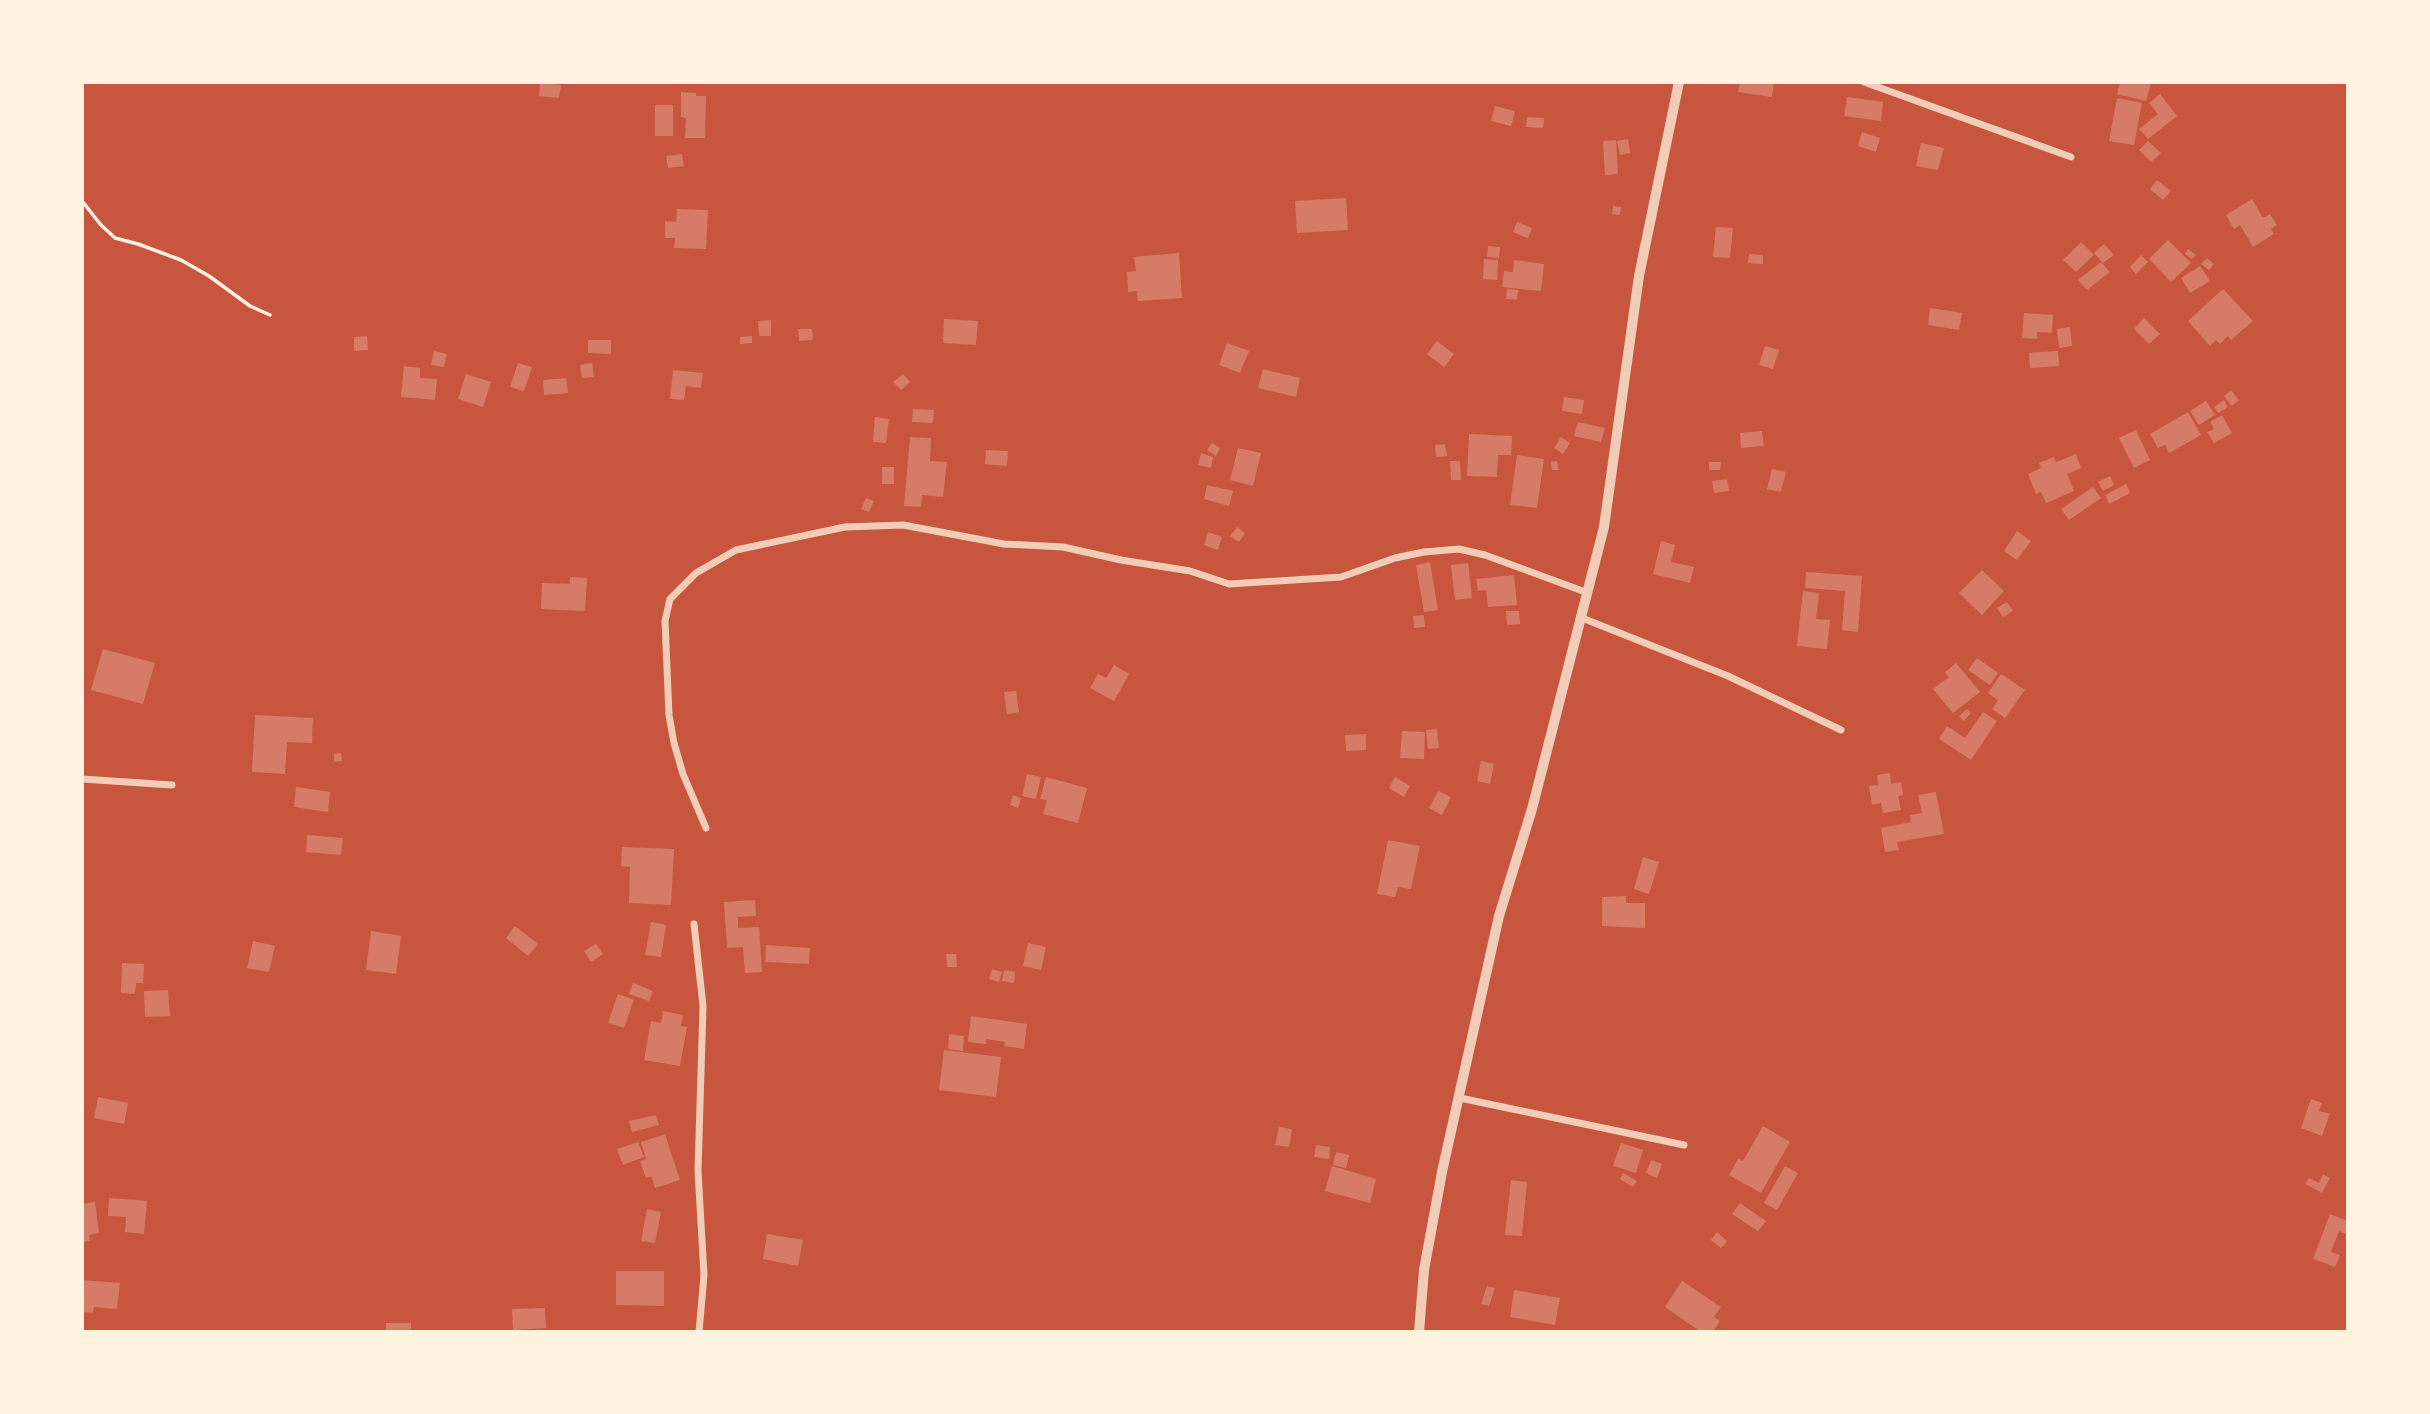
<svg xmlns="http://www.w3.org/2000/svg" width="2430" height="1414" font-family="Raleway,sans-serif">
	<rect width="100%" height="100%" fill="#c8553d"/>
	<g fill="#d67c66">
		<polygon points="1740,82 1774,82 1772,97 1738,92"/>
		<polygon points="2120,82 2151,83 2146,101 2117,94"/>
		<polygon points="540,83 561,85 559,98 539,96"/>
		<polygon points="681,92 696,93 696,96 706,96 705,138 685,138 686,118 681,117"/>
		<polygon points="2160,94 2177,116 2148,139 2139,129 2158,114 2149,103"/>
		<polygon points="1847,97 1883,102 1881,121 1844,116"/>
		<polygon points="2117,98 2142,103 2134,145 2109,141"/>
		<rect x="655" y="105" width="18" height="31"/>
		<polygon points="1495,106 1515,111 1511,126 1491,121"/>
		<polygon points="1527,117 1544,118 1543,128 1526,127"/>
		<polygon points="1862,132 1880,138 1876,152 1858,146"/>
		<polygon points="1628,139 1630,153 1620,155 1617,141"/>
		<polygon points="1616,140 1618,174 1605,175 1603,141"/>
		<polygon points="2148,141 2161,153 2151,162 2139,150"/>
		<polygon points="1921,143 1944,148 1938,170 1916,166"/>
		<polygon points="682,154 684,166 668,168 666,156"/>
		<polygon points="2157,180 2171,191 2163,200 2150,189"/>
		<polygon points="1346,198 1348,230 1297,233 1295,201"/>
		<polygon points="2252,199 2263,218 2270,214 2277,225 2271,229 2274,234 2253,247 2240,225 2234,229 2226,215"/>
		<polygon points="1613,206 1621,207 1620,215 1612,214"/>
		<polygon points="677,209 708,210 706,249 674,248 675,238 665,238 665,221 676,222"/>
		<polygon points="1517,222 1532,228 1528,238 1513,232"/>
		<polygon points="1716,227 1733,228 1730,258 1713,257"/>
		<polygon points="2168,240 2191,263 2171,282 2149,259"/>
		<polygon points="2081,242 2094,255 2076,272 2063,260"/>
		<polygon points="2104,244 2114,255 2103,263 2094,253"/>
		<polygon points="1488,246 1500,247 1499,258 1487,257"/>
		<polygon points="2188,249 2196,255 2192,259 2185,254"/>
		<polygon points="1179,253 1182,298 1138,301 1137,291 1128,292 1127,272 1136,271 1134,257"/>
		<polygon points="1749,254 1763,255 1763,264 1748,263"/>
		<polygon points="2141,255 2148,262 2136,274 2130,267"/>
		<polygon points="2207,258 2214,264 2209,270 2201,264"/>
		<polygon points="1484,259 1498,260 1497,280 1483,279"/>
		<polygon points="1514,260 1544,264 1541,291 1502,287 1504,271 1513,272"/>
		<polygon points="2101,262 2110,272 2087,290 2078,280"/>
		<polygon points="2200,266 2210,281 2190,293 2181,278"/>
		<polygon points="1507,289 1518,290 1517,300 1506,299"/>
		<polygon points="2223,289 2253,321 2231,340 2228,336 2220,344 2216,340 2210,346 2188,321"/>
		<polygon points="1930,308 1962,313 1959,330 1928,325"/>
		<polygon points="2024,313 2053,315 2052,333 2037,332 2037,339 2022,338"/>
		<polygon points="2144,318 2160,334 2149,344 2134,329"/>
		<polygon points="944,319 978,321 976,345 943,343"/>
		<polygon points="771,320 771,336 759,336 758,321"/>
		<polygon points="2070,327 2072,346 2059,348 2057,329"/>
		<polygon points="798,329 812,329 813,340 799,341"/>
		<polygon points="367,336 368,350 354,351 354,337"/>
		<polygon points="752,336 752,343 740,344 740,337"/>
		<polygon points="588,340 611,340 611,354 588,353"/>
		<polygon points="1437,341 1454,354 1444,367 1427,354"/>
		<polygon points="1227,343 1249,351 1240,373 1219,365"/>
		<polygon points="1765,346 1779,350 1773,369 1759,365"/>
		<polygon points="434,351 447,354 444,367 431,365"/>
		<polygon points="2058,351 2059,366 2030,368 2029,353"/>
		<polygon points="518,363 532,367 524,391 510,387"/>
		<polygon points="592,363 594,377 582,378 580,365"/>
		<polygon points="404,366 420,368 420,378 437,379 435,400 401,397"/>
		<polygon points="1263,369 1300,378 1296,397 1258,388"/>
		<polygon points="673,370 703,373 701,388 686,386 684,400 670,399"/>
		<polygon points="466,374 491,382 483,407 458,399"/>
		<polygon points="903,374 910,382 901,390 893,382"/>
		<polygon points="566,378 568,393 544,395 543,380"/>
		<polygon points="2231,390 2239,400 2232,406 2224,396"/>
		<polygon points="1564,397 1584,400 1582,414 1562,411"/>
		<polygon points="2224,400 2228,407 2218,413 2214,407"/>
		<polygon points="2206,401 2215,415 2199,425 2190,411"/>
		<polygon points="913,409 934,410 933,423 912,422"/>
		<polygon points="2188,412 2201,435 2169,453 2165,445 2158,448 2150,434"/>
		<polygon points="2222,415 2232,433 2214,443 2207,432 2214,429 2210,422"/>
		<polygon points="875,417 889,419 886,443 873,442"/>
		<polygon points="1578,422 1605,428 1601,442 1574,436"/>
		<polygon points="2136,430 2150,460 2134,468 2119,438"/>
		<polygon points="1762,431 1764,446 1741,448 1740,433"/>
		<polygon points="1469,434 1512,436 1511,455 1498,455 1497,477 1467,476"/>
		<polygon points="910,437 931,438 930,461 947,462 943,497 922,495 921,507 904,506"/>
		<polygon points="1561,437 1570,443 1563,454 1554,448"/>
		<polygon points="1212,443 1220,448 1216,456 1207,450"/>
		<polygon points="1445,444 1447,456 1436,457 1435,445"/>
		<polygon points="1238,448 1261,453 1253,486 1230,480"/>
		<polygon points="986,450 1008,451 1007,466 985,464"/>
		<polygon points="1201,453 1213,457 1211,468 1198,465"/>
		<polygon points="2076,454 2081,468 2067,474 2074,491 2046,503 2041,492 2036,494 2028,474 2041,468 2039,463 2054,457 2056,462"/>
		<polygon points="1517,455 1544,459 1537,508 1510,505"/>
		<polygon points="1450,461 1460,461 1461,480 1451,480"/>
		<polygon points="1557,461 1559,470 1552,470 1551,462"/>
		<polygon points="1709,462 1721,462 1720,470 1709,470"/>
		<rect x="882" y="467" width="12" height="17"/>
		<polygon points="1772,469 1786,472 1781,492 1767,489"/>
		<polygon points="2110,476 2114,485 2103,491 2098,482"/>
		<polygon points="1727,479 1729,491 1714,493 1712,481"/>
		<polygon points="2126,484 2130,493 2109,504 2105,495"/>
		<polygon points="1207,485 1233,491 1229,506 1204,499"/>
		<polygon points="2093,487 2101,498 2069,520 2061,509"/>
		<polygon points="866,498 874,501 869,512 861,509"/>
		<polygon points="1237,527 1245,533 1239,542 1230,536"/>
		<polygon points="2017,531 2031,541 2017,560 2004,551"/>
		<polygon points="1208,532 1222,537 1218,550 1204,545"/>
		<polygon points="1661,541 1675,545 1671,562 1694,567 1690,583 1653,574"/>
		<polygon points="1430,562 1438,610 1424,612 1416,565"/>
		<polygon points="1468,563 1472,598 1455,600 1451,565"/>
		<polygon points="1982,570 2004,591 1982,615 1959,593"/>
		<polygon points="1806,572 1862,576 1858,632 1842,630 1845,591 1805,588"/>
		<polygon points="1514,575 1517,605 1488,607 1486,590 1478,591 1476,579"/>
		<polygon points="570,577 587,578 585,611 541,609 542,583 570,584"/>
		<polygon points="1803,591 1819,593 1816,619 1830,620 1827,649 1797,646"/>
		<polygon points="2007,602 2013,611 2003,617 1997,608"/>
		<polygon points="1506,611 1519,611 1520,624 1507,625"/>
		<polygon points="1424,615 1425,627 1414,628 1413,616"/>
		<polygon points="103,649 155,663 143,704 91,690"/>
		<polygon points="1977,658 1998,673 1990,685 1968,670"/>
		<polygon points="1956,663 1980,692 1953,713 1933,689 1949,677 1945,672"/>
		<polygon points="1114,665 1129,674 1114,701 1090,688 1098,674 1106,678"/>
		<polygon points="2001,674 2025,690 2005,718 1992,709 1998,700 1988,693"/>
		<polygon points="1016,691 1019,712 1007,714 1004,692"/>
		<polygon points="1967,709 1971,713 1964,721 1959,716"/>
		<polygon points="1983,712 1997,721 1971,760 1939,739 1947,726 1965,738"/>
		<polygon points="255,715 313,718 312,743 287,742 285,774 252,772"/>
		<polygon points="1437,729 1439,748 1428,749 1426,730"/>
		<polygon points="1402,731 1425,732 1424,759 1400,758"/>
		<polygon points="1366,734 1366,750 1346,751 1345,735"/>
		<polygon points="341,753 342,761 334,762 334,754"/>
		<polygon points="1481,761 1494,764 1490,784 1477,781"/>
		<polygon points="1890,773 1891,784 1901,782 1903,795 1898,796 1901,810 1883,813 1881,803 1872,805 1869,786 1878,785 1877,775"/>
		<polygon points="1027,774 1041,777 1036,799 1022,796"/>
		<polygon points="1046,777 1087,788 1078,823 1043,814 1047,800 1040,799"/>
		<polygon points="1395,777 1410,786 1404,797 1389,788"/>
		<polygon points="296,787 330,792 328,812 294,807"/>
		<polygon points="1438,791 1451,797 1442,815 1429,808"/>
		<polygon points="1936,792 1944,834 1897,842 1899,850 1885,852 1881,828 1911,822 1910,815 1922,813 1918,795"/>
		<polygon points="1013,795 1021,798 1018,808 1010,805"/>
		<polygon points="307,835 343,838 341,855 306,852"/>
		<polygon points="1388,840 1420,846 1411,889 1398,887 1395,897 1377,894"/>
		<polygon points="622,847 674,849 671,905 629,903 630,867 621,866"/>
		<polygon points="1643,857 1659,862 1649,894 1634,889"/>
		<polygon points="1626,896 1626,903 1645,903 1645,928 1602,926 1602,897"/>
		<polygon points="755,900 756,916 738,917 738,928 759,927 762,972 745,973 743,947 727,948 724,902"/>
		<polygon points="651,922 666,925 661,957 645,955"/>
		<polygon points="515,926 538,944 528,956 506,938"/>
		<polygon points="371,931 401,936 396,974 366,970"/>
		<polygon points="253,941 275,946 269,972 247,968"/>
		<polygon points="1028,943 1046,947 1041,970 1023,966"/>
		<polygon points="596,944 603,954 591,962 584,951"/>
		<polygon points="766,945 810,948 809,964 765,962"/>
		<polygon points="946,954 956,954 957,967 947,967"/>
		<polygon points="122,963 144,964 143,983 136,983 135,994 121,993"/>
		<polygon points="992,969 1002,972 999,982 989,979"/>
		<polygon points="1004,970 1015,972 1014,983 1002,981"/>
		<polygon points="633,983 653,991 649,1001 629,994"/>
		<polygon points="168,990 170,1016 145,1017 144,991"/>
		<polygon points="618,994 634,1000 624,1028 608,1023"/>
		<polygon points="663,1011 683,1015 681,1026 687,1027 680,1066 644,1060 651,1021 661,1023"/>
		<polygon points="971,1016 1027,1024 1024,1049 1004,1046 1005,1042 986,1039 986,1044 968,1042"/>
		<polygon points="949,1034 964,1036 963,1051 948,1049"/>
		<polygon points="944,1050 1001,1057 996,1097 939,1090"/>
		<polygon points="98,1097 128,1103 124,1124 94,1118"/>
		<polygon points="2311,1099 2322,1103 2319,1111 2330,1114 2322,1136 2301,1128"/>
		<polygon points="656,1115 659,1125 632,1132 629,1121"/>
		<polygon points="1763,1126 1790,1142 1761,1193 1729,1175 1738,1159 1743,1161"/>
		<polygon points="1279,1127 1292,1129 1289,1147 1275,1145"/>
		<polygon points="665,1134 680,1180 655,1188 651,1176 646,1178 640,1161 646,1159 641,1142"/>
		<polygon points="638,1142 644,1157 623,1165 617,1149"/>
		<polygon points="1621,1143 1643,1150 1636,1173 1613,1166"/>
		<polygon points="1316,1145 1330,1147 1329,1159 1314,1157"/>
		<polygon points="1336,1152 1349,1155 1346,1168 1333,1165"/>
		<polygon points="1651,1160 1662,1164 1657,1178 1646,1173"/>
		<polygon points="1332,1166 1376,1179 1370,1203 1325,1191"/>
		<polygon points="1785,1166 1798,1173 1777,1210 1764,1203"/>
		<polygon points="1623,1173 1637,1181 1633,1187 1620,1179"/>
		<polygon points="2323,1174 2330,1178 2322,1193 2305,1184 2309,1178 2319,1183"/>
		<polygon points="1511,1180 1527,1182 1522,1236 1505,1235"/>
		<polygon points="109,1198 147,1201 144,1234 125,1232 126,1217 108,1216"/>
		<polygon points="95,1202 99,1233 89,1235 90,1241 82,1242 82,1204"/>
		<polygon points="1740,1203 1766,1221 1758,1231 1732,1214"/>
		<polygon points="647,1209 661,1212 655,1243 641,1241"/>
		<polygon points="2330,1214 2348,1221 2348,1235 2339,1231 2331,1252 2340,1255 2335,1267 2313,1259"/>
		<polygon points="1717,1232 1727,1241 1721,1248 1711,1240"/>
		<polygon points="767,1234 803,1240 798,1266 763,1259"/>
		<polygon points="616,1271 664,1271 664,1306 616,1305"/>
		<polygon points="82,1280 120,1283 117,1309 94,1307 93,1313 82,1312"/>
		<polygon points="1682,1281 1721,1307 1714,1317 1720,1321 1713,1332 1701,1332 1665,1307"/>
		<polygon points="1487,1286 1495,1288 1489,1306 1481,1304"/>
		<polygon points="1514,1290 1560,1298 1555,1325 1510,1317"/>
		<polygon points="545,1308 546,1328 513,1330 512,1309"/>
		<rect x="386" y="1323" width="25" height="9"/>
	</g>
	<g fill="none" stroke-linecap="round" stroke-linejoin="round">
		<polyline stroke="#fff3e0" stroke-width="3.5" points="82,201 101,225 115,238 138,244 181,260 209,276 250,306 270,315"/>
		<g stroke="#f1ccb7" stroke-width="7">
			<polyline points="1864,82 2071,157"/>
			<polyline points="1582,618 1728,676 1841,730"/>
			<polyline points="82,779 172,785"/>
			<polyline points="706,828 683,774 674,743 669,715 665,621 670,599 696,573 736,550 845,527 903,525 1004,544 1063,547 1121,560 1190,571 1229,584 1341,577 1395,558 1424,552 1459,549 1485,555 1588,593"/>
			<polyline points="694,924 703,1006 698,1171 704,1275 699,1332"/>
			<polyline points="1460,1098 1684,1145"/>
		</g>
		<polyline stroke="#f1ccb7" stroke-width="10" points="1419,1332 1424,1270 1442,1172 1499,916 1532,809 1604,527 1639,276 1679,82"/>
	</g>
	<rect width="2430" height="1414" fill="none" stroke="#fff3e0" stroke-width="168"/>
</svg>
